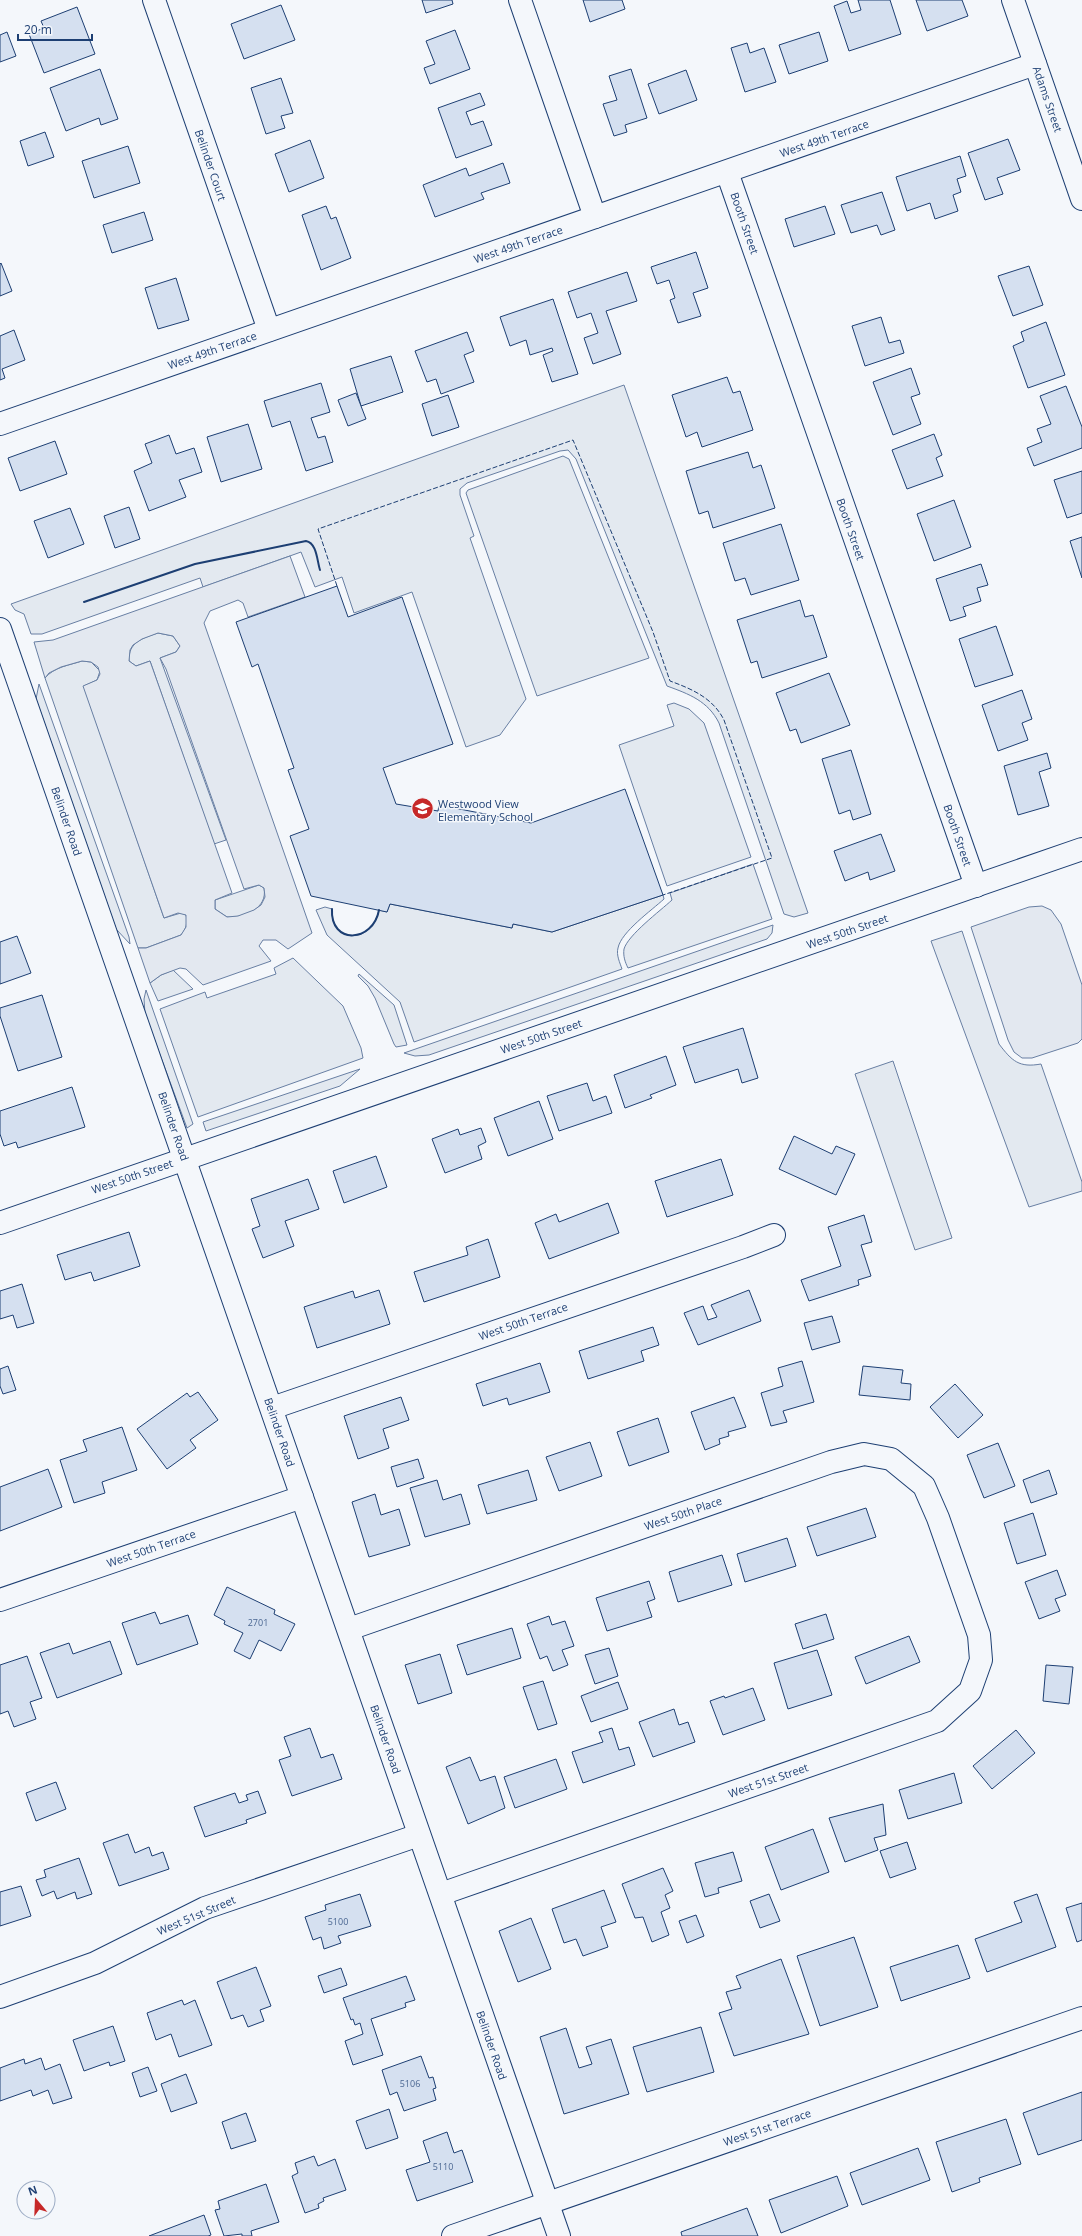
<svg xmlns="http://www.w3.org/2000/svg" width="1082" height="2236" font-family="'Open Sans',sans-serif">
	<rect width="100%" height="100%" fill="#f4f7fb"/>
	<g fill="#e3e9f0" stroke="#687fa3">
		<path d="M 624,385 L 808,913 L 794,917 L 784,914 L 719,723 C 708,701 689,694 667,686 L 576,459 L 568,450 L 560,451 L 467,483 L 460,489 L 460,495 L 474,536 L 470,538 L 526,699 L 500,735 L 466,747 L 412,592 L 354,613 L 342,577 L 315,587 L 301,552 L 203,587 L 200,578 L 42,634 L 31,634 L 24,614 L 15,610 L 11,604 Z"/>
		<polygon points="563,456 569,459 649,658 537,696 466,493 468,490"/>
		<path d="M 158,633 L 173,636 L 180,646 L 176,652 L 160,658 L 226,840 L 214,844 L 150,661 L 136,666 L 129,661 C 128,642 143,638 158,633 Z"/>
		<path d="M 82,661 L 91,662 L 100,671 L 97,680 L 84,686 L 164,918 L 181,913 L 186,915 C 188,923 186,929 181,935 L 146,948 L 138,948 L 45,678 C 54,667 70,665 82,661 Z"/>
		<polygon points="39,684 129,937 130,944 116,929 36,699"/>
		<polygon points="674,703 689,709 704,723 751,857 667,886 619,745 674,726 667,705"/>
		<path d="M 753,864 L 772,919 L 628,968 C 625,962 623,956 624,949 C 628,935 660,911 672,900 L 670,893 Z"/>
		<path d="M 259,885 L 264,888 C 268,908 245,918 227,917 L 215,909 L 215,900 Z"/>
		<path d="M 663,895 L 664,899 C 652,910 621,932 618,948 C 616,955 620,963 622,969 L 414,1042 L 400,1002 L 327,935 L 316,910 L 325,907 L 332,909 C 330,944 372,945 379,910 L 387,912 L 390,904 L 512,928 L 513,924 L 552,932 Z"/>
		<polygon points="773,925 772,933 767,939 429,1055 415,1056 404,1053"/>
		<path d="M 962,931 L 999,1044 C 1012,1061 1019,1068 1041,1064 L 1082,1182 L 1082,1191 L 1029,1207 L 931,941 Z"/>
		<polygon points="293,958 343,1006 361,1048 363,1058 198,1117 160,1009 205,992 207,998 276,974 274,968"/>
		<polygon points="173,970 193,989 158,1001 150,983 161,975"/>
		<polygon points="359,974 394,1005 407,1045 396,1047 394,1044 375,998 368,986 358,976"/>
		<polygon points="146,990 193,1124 187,1128 145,1014 144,999"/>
		<polygon points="893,1061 952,1238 915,1250 855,1074"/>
		<polygon points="360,1069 340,1086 206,1131 203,1122"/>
	</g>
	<g fill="#e3e8f0" stroke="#687fa3" fill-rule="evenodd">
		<path d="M 290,556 L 305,597 L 248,617 L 243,603 L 238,600 L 210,611 L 204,623 L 312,933 L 288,949 L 276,940 L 263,940 L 259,946 L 271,961 L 203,985 L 186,969 L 180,968 L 161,975 L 150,983 L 138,948 L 146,948 L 181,935 L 186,927 L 186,915 L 178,913 L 164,918 L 83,686 L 97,680 L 100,674 L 98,667 L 91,662 L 82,661 L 61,667 L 49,673 L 45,678 L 34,642 L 53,640 ZM 158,633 L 173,636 L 180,646 L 176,652 L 160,658 L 166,669 L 244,889 L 259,885 L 264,888 L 265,897 L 261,905 L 254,910 L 238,916 L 227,917 L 215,909 L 215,900 L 232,893 L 150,661 L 136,666 L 129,661 L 130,650 L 133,645 L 142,639 Z"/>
		<polygon points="1042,906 1051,910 1061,924 1082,985 1082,1039 1078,1043 1032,1058 1022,1058 1014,1052 1008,1040 971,927 1029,907"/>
	</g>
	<g fill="#d5e0f0" stroke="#1d3f73">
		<polygon points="422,0 452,0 453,4 426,13"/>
		<polygon points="583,0 622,0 625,9 590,22"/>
		<polygon points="858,0 890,0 901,34 849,51 834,6 847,1 851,13 861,10"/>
		<polygon points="916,0 962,0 968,16 927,31"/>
		<polygon points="281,5 295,40 244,59 231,24"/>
		<polygon points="77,7 95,54 44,73 29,34 44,28 41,21"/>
		<polygon points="455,30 470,69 430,84 424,68 435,64 426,41"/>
		<polygon points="7,32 16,56 0,62 0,35"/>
		<polygon points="819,32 828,61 789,74 779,45"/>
		<polygon points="747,43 750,53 764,48 776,82 745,92 731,48"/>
		<polygon points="100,69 118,119 101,125 99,118 66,131 50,88"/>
		<polygon points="631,69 647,118 625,125 627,132 614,136 603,104 617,100 609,76"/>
		<polygon points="686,70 697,100 659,114 648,84"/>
		<polygon points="281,78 293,113 281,116 285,128 266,134 251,88"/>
		<polygon points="480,93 485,105 466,112 471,125 483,121 492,145 456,158 438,108"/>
		<polygon points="45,132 54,157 28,166 20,141"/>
		<polygon points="1008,139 1020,170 997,178 1003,194 985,200 968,153"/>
		<polygon points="310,140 324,178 289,192 275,154"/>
		<polygon points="128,146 140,183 94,198 82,161"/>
		<polygon points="960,156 966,176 957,179 961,192 953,195 958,211 935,219 930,203 907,211 896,177"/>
		<polygon points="503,163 510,183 481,193 484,199 435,217 423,185 466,168 469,176"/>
		<polygon points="882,192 895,230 881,235 877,225 851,233 841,205"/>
		<polygon points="326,206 331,219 336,217 351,258 321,270 302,215"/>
		<polygon points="825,206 835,234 794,247 785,219"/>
		<polygon points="144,212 153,240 112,253 103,225"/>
		<polygon points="696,252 708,288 693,293 701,316 678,323 670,300 675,298 669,280 657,284 651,267"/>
		<polygon points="1,263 12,291 0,296 0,264"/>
		<polygon points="1029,266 1043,305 1013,316 998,276"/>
		<polygon points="627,272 637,301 606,311 621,354 593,364 584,338 598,333 591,313 577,318 568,292"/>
		<polygon points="176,278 189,320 158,329 145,288"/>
		<polygon points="553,299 578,374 552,382 543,355 553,351 552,348 530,355 526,340 510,346 500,317"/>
		<polygon points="881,317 889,343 900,340 904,353 865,366 852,326"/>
		<polygon points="1046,322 1065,375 1028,388 1013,346 1024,341 1021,332"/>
		<polygon points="14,330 25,360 2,369 5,378 0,380 0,336"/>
		<polygon points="467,332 474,351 464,355 474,382 441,394 436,379 427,382 415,351"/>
		<polygon points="391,356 403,392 361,406 350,369"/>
		<polygon points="911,368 920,394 911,397 921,424 893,435 873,382"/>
		<polygon points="727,377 733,393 740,391 753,430 702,447 697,432 686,437 672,395"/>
		<polygon points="321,383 330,412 311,418 318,438 325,436 333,462 306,471 290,421 272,427 264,401"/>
		<polygon points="1066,386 1082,427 1082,448 1034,466 1027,448 1042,442 1037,429 1051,424 1040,396"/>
		<polygon points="356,393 366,419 348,426 338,400"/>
		<polygon points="448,395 459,427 432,436 422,404"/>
		<polygon points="248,424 262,469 221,482 207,437"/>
		<polygon points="934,434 942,455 936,458 943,476 907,489 892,450"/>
		<polygon points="169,435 176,454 194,448 202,472 179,480 186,497 149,511 134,471 152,463 145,444"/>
		<polygon points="55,441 67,474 20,491 8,458"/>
		<polygon points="748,452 753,468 761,465 775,508 713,528 708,511 699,514 686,471"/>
		<polygon points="1082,471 1082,513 1067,518 1054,480"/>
		<polygon points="954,500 971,547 934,561 917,514"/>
		<polygon points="129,507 140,539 115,548 104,516"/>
		<polygon points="70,508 84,544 48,558 34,521"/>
		<polygon points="781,524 799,580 751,595 745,578 735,581 723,543"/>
		<polygon points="1082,537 1082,578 1070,541"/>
		<polygon points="981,564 988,585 977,588 981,601 963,607 966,616 950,621 936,579"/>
		<polygon points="337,586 348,617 402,597 453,744 383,768 396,804 438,811 439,805 531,823 625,789 663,895 552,932 513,924 512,928 390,904 387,912 311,896 290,836 309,829 288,770 294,768 258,664 252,667 236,622"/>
		<polygon points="800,600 805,617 813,615 827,657 762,678 757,661 751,663 737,620"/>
		<polygon points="996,626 1013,675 975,687 959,639"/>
		<polygon points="829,673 850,725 801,743 796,729 790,731 776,693"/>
		<polygon points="1022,690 1032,719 1022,723 1028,740 998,751 982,705"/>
		<polygon points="851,750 871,814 853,820 850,810 839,814 822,759"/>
		<polygon points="1047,753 1051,768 1039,772 1049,806 1018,815 1004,766"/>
		<polygon points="881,834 895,871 870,880 868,872 845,881 834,851"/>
		<polygon points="17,936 31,973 0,984 0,942"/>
		<polygon points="42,995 62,1057 18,1071 0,1016 0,1008"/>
		<polygon points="743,1028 758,1078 742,1083 738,1069 695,1083 683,1047"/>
		<polygon points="666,1056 676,1085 650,1095 652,1098 625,1108 614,1075"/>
		<polygon points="587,1083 593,1101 606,1096 612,1113 559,1131 547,1096"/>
		<polygon points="72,1087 85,1127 18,1148 16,1142 4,1146 0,1134 0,1111"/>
		<polygon points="539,1101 553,1139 508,1156 494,1118"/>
		<polygon points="481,1128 486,1142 478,1146 482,1159 445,1173 432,1139 458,1129 460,1135"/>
		<polygon points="794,1136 832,1154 836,1146 855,1154 836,1195 779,1169"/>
		<polygon points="376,1156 387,1187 344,1203 333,1171"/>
		<polygon points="721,1159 733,1195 667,1217 655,1181"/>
		<polygon points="308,1179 319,1209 285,1221 294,1246 263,1258 252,1229 260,1226 251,1199"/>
		<polygon points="608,1203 619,1233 549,1259 535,1223 556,1214 559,1222"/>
		<polygon points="864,1215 872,1242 861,1245 871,1276 858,1280 859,1285 809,1301 801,1280 841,1266 828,1227"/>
		<polygon points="129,1232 140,1266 94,1281 91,1272 65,1280 57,1255"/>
		<polygon points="488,1239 500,1277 424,1302 414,1272 468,1255 466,1247"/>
		<polygon points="22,1284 34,1323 17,1328 13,1315 0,1319 0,1291"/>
		<polygon points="379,1290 390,1324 317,1348 304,1307 353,1291 355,1298"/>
		<polygon points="749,1290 761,1321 698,1345 684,1313 703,1306 708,1320 717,1317 711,1305"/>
		<polygon points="832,1316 840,1342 812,1350 804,1323"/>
		<polygon points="653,1327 659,1345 641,1351 644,1361 588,1379 579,1351"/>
		<polygon points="802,1361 814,1402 783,1411 787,1422 771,1426 761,1393 783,1386 778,1368"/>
		<polygon points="540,1363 550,1392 509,1405 507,1398 483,1406 476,1384"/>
		<polygon points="8,1366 16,1390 3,1394 0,1386 0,1369"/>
		<polygon points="863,1366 903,1370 901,1383 911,1384 910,1400 859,1395"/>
		<polygon points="955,1384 983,1415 958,1438 930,1407"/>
		<polygon points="198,1392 218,1420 190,1440 196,1448 167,1469 137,1429 187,1393 190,1397"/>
		<polygon points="401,1397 409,1420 383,1429 389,1448 358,1459 344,1416"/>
		<polygon points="734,1397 746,1427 728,1432 729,1436 719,1439 720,1444 705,1450 691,1412"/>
		<polygon points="658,1418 669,1452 629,1466 617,1432"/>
		<polygon points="122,1427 137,1470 102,1482 105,1493 74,1503 60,1460 87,1451 83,1440"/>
		<polygon points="590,1442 602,1476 559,1491 546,1457"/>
		<polygon points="998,1443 1015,1486 984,1498 967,1455"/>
		<polygon points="418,1459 424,1478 397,1487 391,1467"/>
		<polygon points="48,1469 62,1507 0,1531 0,1487"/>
		<polygon points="528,1470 537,1500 487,1514 478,1485"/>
		<polygon points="1049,1470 1057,1494 1031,1503 1023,1480"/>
		<polygon points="437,1480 443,1500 461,1494 470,1524 425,1537 410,1488"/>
		<polygon points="375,1494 381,1515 399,1509 410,1545 369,1557 352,1502"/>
		<polygon points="866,1508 876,1537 817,1556 807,1527"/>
		<polygon points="1033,1513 1046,1555 1017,1564 1004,1523"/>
		<polygon points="787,1538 796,1566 745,1582 737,1554"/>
		<polygon points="722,1555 732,1585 678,1602 669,1572"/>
		<polygon points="1057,1570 1066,1595 1055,1599 1060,1611 1039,1619 1025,1582"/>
		<polygon points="649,1581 655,1599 647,1602 652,1617 607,1631 596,1598"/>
		<polygon points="227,1587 275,1610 274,1614 295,1624 281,1651 259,1640 250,1659 234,1651 243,1633 224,1624 225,1621 214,1615"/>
		<polygon points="155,1612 160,1624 188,1615 198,1644 137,1665 122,1623"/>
		<polygon points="826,1614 834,1639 803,1649 795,1624"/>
		<polygon points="549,1616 552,1625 565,1621 574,1646 562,1650 568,1665 553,1671 547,1656 540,1659 527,1624"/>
		<polygon points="512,1628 521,1658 467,1675 457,1645"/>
		<polygon points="909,1636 920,1662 866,1684 855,1657"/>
		<polygon points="110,1641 122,1674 57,1698 40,1653 69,1643 73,1654"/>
		<polygon points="609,1648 618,1676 595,1684 585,1655"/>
		<polygon points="817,1650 832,1695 788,1709 774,1663"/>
		<polygon points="440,1654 452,1693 418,1704 405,1665"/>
		<polygon points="27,1656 42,1698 30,1702 36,1719 14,1727 8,1711 0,1714 0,1665"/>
		<polygon points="1046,1665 1073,1667 1069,1704 1043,1701"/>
		<polygon points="543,1681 557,1724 538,1730 523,1687"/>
		<polygon points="618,1682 628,1709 591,1722 581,1696"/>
		<polygon points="753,1688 765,1720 723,1735 710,1701 724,1696 725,1698"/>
		<polygon points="674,1709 679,1725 688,1722 695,1742 653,1757 639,1722"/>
		<polygon points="310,1728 321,1758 333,1754 342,1779 292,1796 279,1760 291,1756 284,1737"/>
		<polygon points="612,1728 619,1750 629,1747 635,1765 583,1783 572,1752 603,1742 599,1732"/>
		<polygon points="1016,1730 1035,1753 992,1789 973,1766"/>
		<polygon points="470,1757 480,1781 495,1776 505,1808 468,1824 446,1767"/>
		<polygon points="556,1759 567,1789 515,1808 504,1777"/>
		<polygon points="954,1773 962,1803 908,1819 899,1790"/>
		<polygon points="56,1782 66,1809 36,1821 26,1793"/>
		<polygon points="258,1791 266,1813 246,1820 247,1823 205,1837 194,1807 235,1793 239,1803 248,1800 246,1795"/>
		<polygon points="883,1804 886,1835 874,1838 878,1850 845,1862 829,1818"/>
		<polygon points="813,1829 829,1872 781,1890 765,1847"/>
		<polygon points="128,1834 135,1853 149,1847 152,1856 163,1852 169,1869 119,1886 103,1843"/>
		<polygon points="907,1842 916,1869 890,1878 880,1851"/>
		<polygon points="733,1852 742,1881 718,1888 719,1893 705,1897 695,1863"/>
		<polygon points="79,1858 92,1894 77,1899 75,1892 57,1899 54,1891 42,1896 36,1880 46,1877 44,1870"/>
		<polygon points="663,1868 673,1891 665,1895 670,1908 661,1912 669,1935 652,1942 643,1917 635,1918 622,1884"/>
		<polygon points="21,1886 31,1916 0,1926 0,1892"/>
		<polygon points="604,1890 616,1922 601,1927 608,1947 583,1956 576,1939 564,1943 552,1909"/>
		<polygon points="360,1894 371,1926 338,1936 341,1943 324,1949 321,1937 313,1940 305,1917 326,1910 325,1905"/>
		<polygon points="769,1894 780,1921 760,1928 750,1901"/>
		<polygon points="1037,1894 1056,1947 987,1972 975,1939 1022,1922 1014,1902"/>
		<polygon points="1082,1903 1082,1940 1077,1942 1066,1908"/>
		<polygon points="696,1915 704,1936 687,1943 679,1921"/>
		<polygon points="531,1918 551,1969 518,1982 499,1931"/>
		<polygon points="854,1937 878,2007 820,2026 797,1956"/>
		<polygon points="958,1945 970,1978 901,2001 890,1967"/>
		<polygon points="781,1959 809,2034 734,2056 719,2013 732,2009 726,1992 741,1988 736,1976"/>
		<polygon points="256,1967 271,2006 260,2010 264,2021 248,2027 243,2015 231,2019 217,1982"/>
		<polygon points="341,1968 347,1985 324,1993 318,1976"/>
		<polygon points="406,1976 415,2000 405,2003 406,2007 371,2019 383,2055 353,2065 345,2041 363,2034 360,2023 355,2025 353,2019 351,2020 343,1998"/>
		<polygon points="182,2000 184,2005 195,2000 212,2045 179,2057 171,2034 156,2040 147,2013"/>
		<polygon points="113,2026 125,2061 110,2066 109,2062 84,2071 73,2040"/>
		<polygon points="701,2027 714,2072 647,2092 633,2047"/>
		<polygon points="566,2028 579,2068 592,2064 586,2047 611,2039 629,2094 564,2114 540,2037"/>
		<polygon points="421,2056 429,2078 433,2077 436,2088 433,2089 436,2100 404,2111 397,2092 390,2095 382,2070"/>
		<polygon points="41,2058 45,2070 60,2064 72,2098 53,2104 48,2090 33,2096 31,2090 0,2101 0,2068 24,2059 25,2064"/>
		<polygon points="148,2067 157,2091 140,2097 132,2073"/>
		<polygon points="186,2074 197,2103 171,2112 161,2084"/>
		<polygon points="1082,2092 1082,2140 1038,2155 1023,2113"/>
		<polygon points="389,2109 398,2138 366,2149 356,2121"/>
		<polygon points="246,2113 256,2141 231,2149 222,2122"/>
		<polygon points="1006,2119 1021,2164 979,2178 980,2182 952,2192 936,2142"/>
		<polygon points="447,2132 454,2153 462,2150 473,2182 417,2201 406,2170 430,2162 423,2141"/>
		<polygon points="918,2148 930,2180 862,2205 850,2173"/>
		<polygon points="314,2156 318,2166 335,2159 346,2190 323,2198 324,2201 318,2204 319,2208 305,2213 292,2176 298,2173 295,2163"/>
		<polygon points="837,2176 848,2206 781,2233 769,2200"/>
		<polygon points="266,2184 279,2222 251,2231 252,2236 242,2236 242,2234 224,2236 215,2210 220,2209 218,2201"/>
		<polygon points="747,2208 758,2236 682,2236 681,2232"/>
		<polygon points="204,2215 211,2235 208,2236 149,2236"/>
	</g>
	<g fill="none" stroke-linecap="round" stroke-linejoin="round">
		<defs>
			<g id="street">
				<polyline points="154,0 269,330"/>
				<polyline points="520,0 595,217"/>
				<polyline points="1013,0 1082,199"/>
				<polyline points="727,172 976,886"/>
				<polyline points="0,424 1035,64"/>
				<polyline points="0,629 559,2236"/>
				<polyline points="0,1223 1082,849"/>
				<polyline points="272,1408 743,1247 774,1235"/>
				<polyline points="0,1600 302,1497"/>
				<polyline points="349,1629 831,1462 864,1454 891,1459 924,1486 938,1518 979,1635 981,1660 970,1691 937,1721 441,1894"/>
				<polyline points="0,1997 95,1963 205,1908 419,1835"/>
				<polyline points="453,2236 1082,2018"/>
			</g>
		</defs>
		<use href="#street" stroke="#1d3f73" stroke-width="24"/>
		<use href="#street" stroke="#f4f7fb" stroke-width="22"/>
		<path stroke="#1d3f73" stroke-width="1" stroke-dasharray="5 2" stroke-linecap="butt" d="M 337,586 L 318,529 L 573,440 L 653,632 L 670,681 C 692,689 713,698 724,720 L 772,858 L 663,895"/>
		<g stroke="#1d3f73" stroke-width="2">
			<path d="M 84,602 L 195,564 L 306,541 C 317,543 317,561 320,570"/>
			<path d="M 332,909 C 330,945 373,943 379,910"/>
		</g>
	</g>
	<defs>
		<symbol id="school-disc" viewBox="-11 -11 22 22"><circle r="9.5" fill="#c62828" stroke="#f4f7fb"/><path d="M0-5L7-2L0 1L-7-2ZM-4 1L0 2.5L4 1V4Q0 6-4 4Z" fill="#fff"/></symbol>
	</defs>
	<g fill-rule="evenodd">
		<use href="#school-disc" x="410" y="796" width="25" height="25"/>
	</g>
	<g text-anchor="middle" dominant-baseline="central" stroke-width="3" stroke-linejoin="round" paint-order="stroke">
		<g font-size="9" fill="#4b6792">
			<text x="258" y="1622">2701</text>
			<text x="338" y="1921">5100</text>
			<text x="410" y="2083">5106</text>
			<text x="443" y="2166">5110</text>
		</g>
		<g font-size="11" fill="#1d3f73" stroke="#f4f7fb">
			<text transform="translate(1048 99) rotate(71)">Adams Street</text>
			<text transform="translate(824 138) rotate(-19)">West 49th Terrace</text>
			<text transform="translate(211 165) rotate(71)">Belinder Court</text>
			<text transform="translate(745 223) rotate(71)">Booth Street</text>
			<text transform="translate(518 244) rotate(-19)">West 49th Terrace</text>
			<text transform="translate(212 350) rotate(-19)">West 49th Terrace</text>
			<text transform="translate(851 529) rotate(71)">Booth Street</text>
			<text transform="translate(67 821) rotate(71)">Belinder Road</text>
			<text transform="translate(958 835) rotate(71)">Booth Street</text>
			<text transform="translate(847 931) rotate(-19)">West 50th Street</text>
			<text transform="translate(541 1036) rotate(-19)">West 50th Street</text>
			<text transform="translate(174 1126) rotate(71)">Belinder Road</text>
			<text transform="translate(132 1176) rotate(-19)">West 50th Street</text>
			<text transform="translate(523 1321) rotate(-19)">West 50th Terrace</text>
			<text transform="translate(280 1432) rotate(71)">Belinder Road</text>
			<text transform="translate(683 1513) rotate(-19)">West 50th Place</text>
			<text transform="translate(151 1548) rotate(-19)">West 50th Terrace</text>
			<text transform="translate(386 1739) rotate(71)">Belinder Road</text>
			<text transform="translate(768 1780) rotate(-19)">West 51st Street</text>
			<text transform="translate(196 1915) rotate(-23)">West 51st Street</text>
			<text transform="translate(492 2045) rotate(71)">Belinder Road</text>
			<text transform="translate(767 2127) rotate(-19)">West 51st Terrace</text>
		</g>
		<g font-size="11" fill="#1d3f73" stroke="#f4f7fb" text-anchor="start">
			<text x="438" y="803">Westwood View<tspan x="438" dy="13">Elementary School</tspan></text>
		</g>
	</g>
	<g transform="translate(36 2200) rotate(341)"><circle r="19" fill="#f4f7fb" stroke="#9eadc5"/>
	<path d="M0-3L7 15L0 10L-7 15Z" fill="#c62828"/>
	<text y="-6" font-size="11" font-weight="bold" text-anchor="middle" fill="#1d3f73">N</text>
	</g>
	<path d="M18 34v6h74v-6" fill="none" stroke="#1d3f73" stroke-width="2"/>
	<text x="24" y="34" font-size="12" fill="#1d3f73" stroke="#f4f7fb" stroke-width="3" paint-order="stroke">20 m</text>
</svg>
